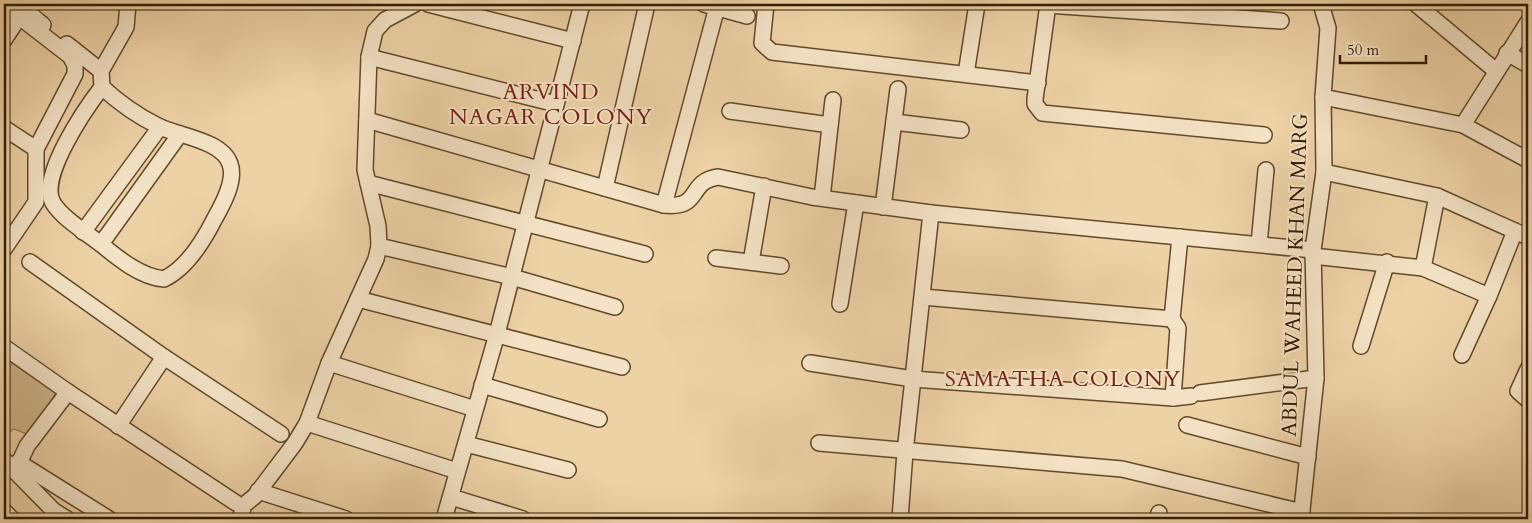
<svg xmlns="http://www.w3.org/2000/svg" width="1532" height="523" font-family="Cardo,serif">
	<rect width="100%" height="100%" fill="#edd2a6"/>
	<filter id="stains"><feTurbulence type="fractalNoise" baseFrequency=".004" numOctaves="4"/><feColorMatrix values="0 0 0 0 .2 0 0 0 0 .09 0 0 0 0 .02 0 0 0 .5 -.17"/></filter>
	<radialGradient id="worn" r=".72"><stop offset=".6" stop-color="#630" stop-opacity="0"/><stop offset="1" stop-color="#630" stop-opacity=".3"/></radialGradient>
	<polygon fill="#cdb38a" stroke="#806845" points="14,361 57,391 29,435 14,429 4,437 4,376"/>
	<g fill="none" stroke-linecap="round" stroke-linejoin="round">
		<defs>
			<g id="minor">
				<path d="M 28,4 C 28,15 35,18 43,25"/>
				<polyline points="428,4 573,41"/>
				<polyline points="704,4 747,16"/>
				<polyline points="766,4 762,43 772,52 1038,83"/>
				<polyline points="1048,4 1035,99 1035,104 1042,113 1264,135"/>
				<polyline points="1416,4 1496,71"/>
				<polyline points="4,5 70,56 75,65 75,74 36,149 36,202 4,249"/>
				<polyline points="1047,5 1281,21"/>
				<polyline points="4,40 19,17"/>
				<polyline points="67,44 101,71"/>
				<polyline points="1507,53 1528,65"/>
				<polyline points="369,57 556,104"/>
				<polyline points="966,74 977,4"/>
				<path d="M 102,87 C 86,108 38,177 53,203 C 63,219 87,233 102,245 C 119,259 141,277 164,279 C 187,268 204,240 215,218 C 223,204 236,180 230,164 C 222,140 178,136 158,126 C 136,115 119,103 102,87 L 101,71 L 126,27 L 128,4"/>
				<polyline points="1323,97 1463,125 1528,160"/>
				<polyline points="730,111 830,125"/>
				<path d="M 367,120 L 664,205 C 703,209 686,182 718,177 L 812,197 L 931,213 L 1313,250"/>
				<polyline points="894,122 961,130"/>
				<polyline points="1463,125 1528,22"/>
				<polyline points="4,128 36,149"/>
				<polyline points="1324,172 1437,196 1528,237"/>
				<polyline points="368,183 645,254"/>
				<polyline points="605,188 647,4"/>
				<polyline points="822,198 833,100"/>
				<polyline points="664,205 717,7"/>
				<polyline points="883,207 898,89"/>
				<polyline points="83,232 160,127"/>
				<polyline points="101,244 180,134"/>
				<polyline points="1259,244 1266,170"/>
				<polyline points="379,246 512,277 615,307"/>
				<polyline points="1313,256 1423,268 1489,296"/>
				<polyline points="716,258 781,266"/>
				<polyline points="30,262 164,357 281,434"/>
				<polyline points="751,262 764,186"/>
				<polyline points="1423,268 1437,196"/>
				<polyline points="923,297 1172,319"/>
				<polyline points="358,299 622,367"/>
				<polyline points="840,304 856,203"/>
				<polyline points="1361,346 1387,262"/>
				<polyline points="4,347 68,392 236,503"/>
				<polyline points="1462,355 1489,296 1515,231"/>
				<polyline points="329,363 475,409"/>
				<polyline points="810,363 913,379 1173,398 1191,396"/>
				<polyline points="1528,369 1518,391 1528,400"/>
				<polyline points="482,385 599,419"/>
				<polyline points="1200,393 1316,378"/>
				<polyline points="1173,398 1178,328 1172,319 1180,237"/>
				<polyline points="307,423 457,471"/>
				<polyline points="1187,425 1308,457"/>
				<polyline points="118,426 164,357"/>
				<polyline points="819,443 1122,469 1302,512"/>
				<polyline points="466,444 568,470"/>
				<polyline points="21,459 27,446 68,392"/>
				<polyline points="4,460 54,511 67,519"/>
				<polyline points="18,462 109,519"/>
				<polyline points="258,491 346,519"/>
				<polyline points="451,497 523,519"/>
				<polyline points="4,511 12,519"/>
				<polyline points="240,519 244,505 255,496 295,443 307,423 329,363 376,259 379,246 378,226 365,170 369,57 375,31 385,20 415,4"/>
				<polyline points="444,519 497,334 582,4"/>
				<polyline points="900,519 905,452 931,213"/>
				<polyline points="1157,519 1159,513"/>
				<polyline points="1301,519 1316,378 1313,250 1324,172 1323,97 1328,28 1321,4"/>
			</g>
		</defs>
		<use href="#minor" stroke="#614a2a" stroke-width="18"/>
		<use href="#minor" stroke="#f3e2c5" stroke-width="15"/>
	</g>
	<g text-anchor="middle" dominant-baseline="central" stroke-width="4" stroke-linejoin="round" paint-order="stroke">
		<g font-size="21" fill="#321d00" stroke="#f3e2c5">
			<text transform="translate(1295 275) rotate(-88)">ABDUL WAHEED KHAN MARG</text>
		</g>
		<g font-size="22" letter-spacing="1" fill="#7a1f14" stroke="#f3e2c5">
			<text x="551" y="92">ARVIND<tspan x="551" dy="25">NAGAR COLONY</tspan></text>
			<text x="1063" y="379">SAMATHA COLONY</text>
		</g>
	</g>
	<rect width="1532" height="523" fill="none" stroke="#edd2a6" stroke-width="20"/>
	<rect x="5" y="5" width="1522" height="513" fill="none" stroke="#321d00" stroke-width="2.5"/>
	<rect x="10" y="10" width="1512" height="503" fill="none" stroke="#321d00"/>
	<path d="M1340 55v8h86v-8" fill="none" stroke="#321d00" stroke-width="2.5"/>
	<text x="1347" y="55" font-size="15" fill="#321d00" stroke="#f3e2c5" stroke-width="4" paint-order="stroke">50 m</text>
	<rect width="100%" height="100%" filter="url(#stains)"/>
	<rect width="100%" height="100%" fill="url(#worn)"/>
</svg>
